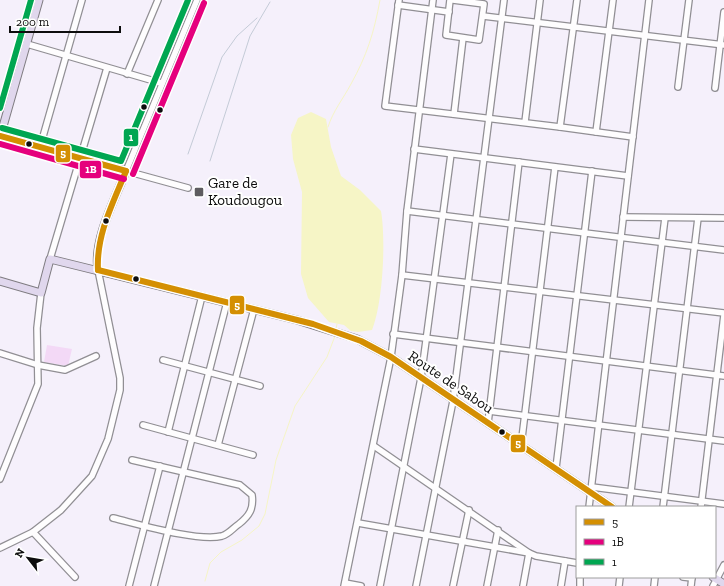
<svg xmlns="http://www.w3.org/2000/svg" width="724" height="586" font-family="'Zilla Slab',serif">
	<rect width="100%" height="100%" fill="#f5f0fb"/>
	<polygon fill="#f3d9f6" points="47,345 72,349 68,366 44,362"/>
	<path fill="#f6f5c6" d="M 311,112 L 326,119 L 331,147 L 341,176 L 360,190 L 381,211 C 386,240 383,303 372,330 L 358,332 L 351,331 L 344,325 L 329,322 L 308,298 L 301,274 L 302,192 L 293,159 L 291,135 L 298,118 Z"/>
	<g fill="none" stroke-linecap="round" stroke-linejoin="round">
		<g stroke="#f6f5c6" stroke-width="1">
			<path d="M 328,127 C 333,111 343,99 351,84 C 367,55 374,33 380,0"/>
			<polyline points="336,329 337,324"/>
			<polyline points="205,581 210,563 221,552 242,540 259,526 265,514 276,460 295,406 327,357 335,336"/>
		</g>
		<defs>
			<g id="minor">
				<polyline points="399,0 385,106 560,127 633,137"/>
				<polyline points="450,0 446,35 479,40 484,4 453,0"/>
				<polyline points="398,5 449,12"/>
				<polyline points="483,16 724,45"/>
				<polyline points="27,44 161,83"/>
				<polyline points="127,74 158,0"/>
				<polyline points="678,87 689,0"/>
				<polyline points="715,88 724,12"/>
				<polyline points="454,114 463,38"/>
				<polyline points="525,122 540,0"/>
				<polyline points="560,127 577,0"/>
				<polyline points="596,132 613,0"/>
				<polyline points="40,147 82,0"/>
				<polyline points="414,149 628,176"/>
				<polyline points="188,188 126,171 197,0"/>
				<polyline points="407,211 724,250"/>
				<polyline points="623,217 724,218"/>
				<polyline points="50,259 107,68"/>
				<polyline points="402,275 724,313"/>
				<polyline points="393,334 724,376"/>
				<polyline points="0,353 38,365 65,370 96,356"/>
				<polyline points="163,360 260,386"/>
				<polyline points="489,411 724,441"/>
				<polyline points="488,423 519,162"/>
				<polyline points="143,425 253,455"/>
				<polyline points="168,432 202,296"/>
				<polyline points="218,445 254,309"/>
				<polyline points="374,446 529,553 523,586"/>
				<polyline points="521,446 555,167"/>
				<polyline points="556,468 592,171"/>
				<polyline points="0,479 38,384 37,328 41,293"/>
				<polyline points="592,487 724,504"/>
				<polyline points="589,507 649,0"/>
				<polyline points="629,507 665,218"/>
				<polyline points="663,507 698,218"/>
				<polyline points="701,507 724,315"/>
				<path d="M 113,518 C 138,524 198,542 222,536 C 229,534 233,528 239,524 C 249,516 254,509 252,495 L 240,485 L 132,460"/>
				<polyline points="358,523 529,553 536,556 577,563"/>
				<polyline points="33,532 75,577"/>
				<polyline points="0,548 33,532 61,510 92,476 108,439 120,390 120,378 98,270"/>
				<polyline points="683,577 692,578"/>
				<polyline points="345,583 361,586"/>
				<polyline points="129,586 160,466"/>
				<polyline points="154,586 227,302"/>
				<polyline points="344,586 391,357 402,275 407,211 433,0"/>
				<polyline points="380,586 421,378 451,154"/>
				<polyline points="416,586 453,401 504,0"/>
				<polyline points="453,586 469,510"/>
				<polyline points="487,586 498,530"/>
				<polyline points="561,586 565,561"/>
				<polyline points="580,586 580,577"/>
				<polyline points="619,586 620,577"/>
				<polyline points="654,586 655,577"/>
				<polyline points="691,586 692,577"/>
				<polyline points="713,586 724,565"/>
			</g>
			<g id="major">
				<path d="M 0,136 L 126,171 C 115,199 93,240 98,270"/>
				<polyline points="0,137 39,0"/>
				<polyline points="0,281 41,293 50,259 297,320 357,339 391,357 612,507"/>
				<polyline points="713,577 724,584"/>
			</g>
		</defs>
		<use href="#minor" stroke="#918f94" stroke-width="8"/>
		<use href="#major" stroke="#7f7c81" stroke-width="9"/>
		<use href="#minor" stroke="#fefdfe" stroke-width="5.5"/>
		<use href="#major" stroke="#e0d7ed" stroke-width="7"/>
		<g stroke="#c4cbd7" stroke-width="1">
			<polyline points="188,154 222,57 237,36 257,18"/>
			<polyline points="210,161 250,36 270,2"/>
		</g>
		<defs>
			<g id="bus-1">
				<polyline points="0,136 126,171"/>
				<polyline points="98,270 313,324 361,341 391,357 612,507"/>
				<path d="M 98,270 C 96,235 113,203 126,171"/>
			</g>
			<g id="bus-2">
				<polyline points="0,144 124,179"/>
				<polyline points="133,174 204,3"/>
			</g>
			<g id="bus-3">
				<polyline points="0,108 31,0"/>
				<polyline points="2,128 121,161 188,0"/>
			</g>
		</defs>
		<use href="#bus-1" stroke="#fff" stroke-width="9"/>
		<use href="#bus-2" stroke="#fff" stroke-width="9"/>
		<use href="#bus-3" stroke="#fff" stroke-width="9"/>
		<use href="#bus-1" stroke="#d48f02" stroke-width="6"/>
		<use href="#bus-2" stroke="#e5007d" stroke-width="6"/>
		<use href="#bus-3" stroke="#00a651" stroke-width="6"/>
	</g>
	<g fill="#0d0d0d" stroke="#fff" stroke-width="1.5">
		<circle cx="144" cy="107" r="3.5"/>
		<circle cx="160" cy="110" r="3.5"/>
		<circle cx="29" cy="144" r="3.5"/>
		<circle cx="106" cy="221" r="3.5"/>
		<circle cx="136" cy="279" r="3.5"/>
		<circle cx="502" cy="432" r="3.5"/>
	</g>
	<rect fill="#5e5c60" stroke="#fff" stroke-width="1.5" x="194" y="187" width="10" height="10" rx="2"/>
	<g text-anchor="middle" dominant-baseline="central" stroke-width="4" stroke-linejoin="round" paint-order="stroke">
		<g font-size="15" fill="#0d0d0d" stroke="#fff" text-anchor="start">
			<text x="208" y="183">Gare de<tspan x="208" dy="17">Koudougou</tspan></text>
		</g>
		<g font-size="15" fill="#0d0d0d" stroke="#fff">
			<text transform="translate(451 382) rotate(34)">Route de Sabou</text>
		</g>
	</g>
	<g stroke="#fff" stroke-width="1.5">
		<rect x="123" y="128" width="16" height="19" rx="4" fill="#00a651"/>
		<rect x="55" y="144" width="16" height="19" rx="4" fill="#d48f02"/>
		<rect x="79" y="160" width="23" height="19" rx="4" fill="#e5007d"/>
		<rect x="229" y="295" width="16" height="20" rx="4" fill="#d48f02"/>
		<rect x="510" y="434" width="16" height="19" rx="4" fill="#d48f02"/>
	</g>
	<g font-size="11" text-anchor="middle" font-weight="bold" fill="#fff">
		<text x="131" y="141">1</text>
		<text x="63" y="157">5</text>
		<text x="91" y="173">1B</text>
		<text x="237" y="309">5</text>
		<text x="518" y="447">5</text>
	</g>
	<rect x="576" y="506" width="140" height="72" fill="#ffffff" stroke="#9e9e9e"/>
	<rect x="584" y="519" width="20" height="6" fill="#d48f02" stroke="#9e9e9e"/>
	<text x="612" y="526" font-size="12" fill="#0d0d0d">5</text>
	<rect x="584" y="539" width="20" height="6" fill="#e5007d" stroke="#9e9e9e"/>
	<text x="612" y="546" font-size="12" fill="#0d0d0d">1B</text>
	<rect x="584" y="559" width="20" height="6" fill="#00a651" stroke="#9e9e9e"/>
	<text x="612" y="566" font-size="12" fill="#0d0d0d">1</text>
	<g transform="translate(28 558) rotate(301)" stroke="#ffffff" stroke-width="3" paint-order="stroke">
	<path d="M0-3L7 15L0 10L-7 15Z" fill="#0d0d0d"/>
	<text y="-6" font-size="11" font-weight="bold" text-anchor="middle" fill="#0d0d0d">N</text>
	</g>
	<path d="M10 26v6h110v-6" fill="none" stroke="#0d0d0d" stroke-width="2"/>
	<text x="16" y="26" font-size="12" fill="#0d0d0d" stroke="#ffffff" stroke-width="3" paint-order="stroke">200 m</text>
</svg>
